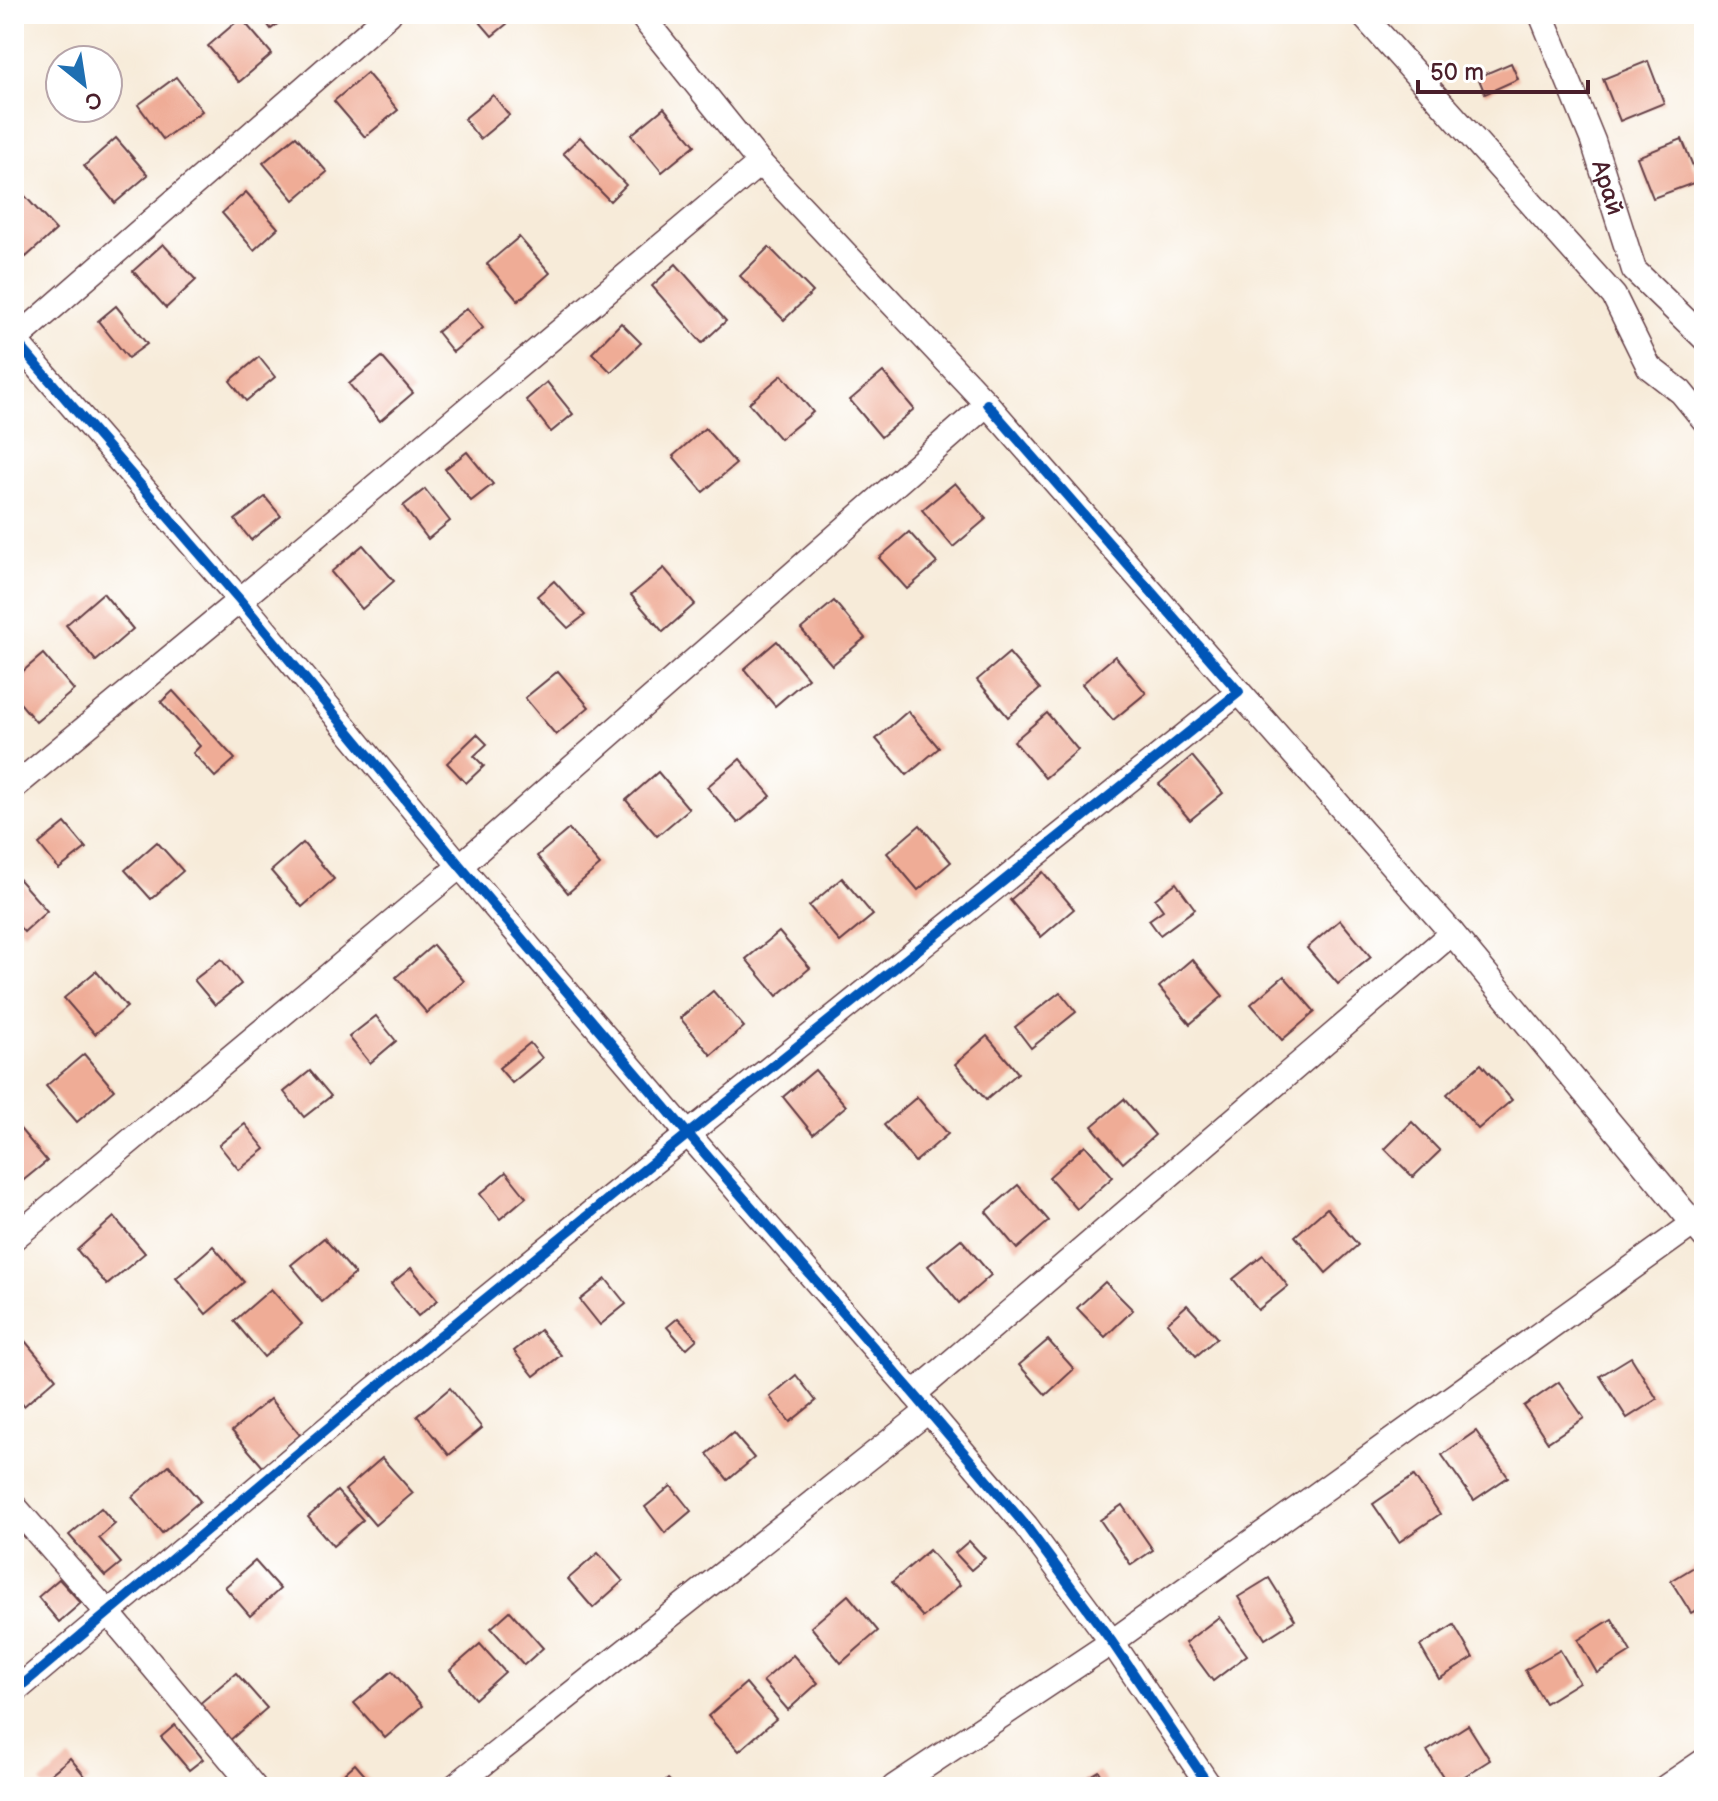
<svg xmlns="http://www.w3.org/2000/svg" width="1718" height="1801" font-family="'Balsamiq Sans',sans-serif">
	<rect width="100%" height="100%" fill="#fff"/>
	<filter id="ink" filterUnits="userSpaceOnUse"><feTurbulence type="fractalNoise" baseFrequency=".0125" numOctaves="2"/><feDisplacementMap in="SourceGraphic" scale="16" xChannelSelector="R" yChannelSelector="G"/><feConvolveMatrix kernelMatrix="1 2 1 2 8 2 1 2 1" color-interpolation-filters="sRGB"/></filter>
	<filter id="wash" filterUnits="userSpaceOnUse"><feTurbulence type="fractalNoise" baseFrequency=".006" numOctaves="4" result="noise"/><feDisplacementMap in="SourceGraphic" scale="32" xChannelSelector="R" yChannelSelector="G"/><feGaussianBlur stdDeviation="1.8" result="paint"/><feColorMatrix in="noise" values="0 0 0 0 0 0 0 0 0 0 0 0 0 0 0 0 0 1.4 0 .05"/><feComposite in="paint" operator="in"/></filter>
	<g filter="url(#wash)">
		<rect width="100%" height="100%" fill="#f7ebd9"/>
		<g id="blocks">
			<g fill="#efac96">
				<polygon points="260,14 290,14 271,29"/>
				<polygon points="473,14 519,14 492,36"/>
				<polygon points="241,18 272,54 239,82 208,46"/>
				<polygon points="1648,61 1664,103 1620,121 1603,79"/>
				<polygon points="1511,63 1518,79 1485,94 1478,77"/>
				<polygon points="367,73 398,110 365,137 334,101"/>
				<polygon points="176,77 202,111 163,139 138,105"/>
				<polygon points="493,95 509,115 480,139 464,119"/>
				<polygon points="664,108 695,145 662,172 631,135"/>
				<polygon points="296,136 327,172 294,200 263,163"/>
				<polygon points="580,137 626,185 610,201 563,153"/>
				<polygon points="116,138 148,175 115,203 84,166"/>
				<polygon points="1682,139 1699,181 1653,198 1637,157"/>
				<polygon points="14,184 56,230 26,257 14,244"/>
				<polygon points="246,192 278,228 254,250 222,213"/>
				<polygon points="519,237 550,273 518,301 487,264"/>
				<polygon points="163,244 196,280 166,308 133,271"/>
				<polygon points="769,247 813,292 784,320 740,276"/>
				<polygon points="676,264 726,321 702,343 652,286"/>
				<polygon points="116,306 147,344 128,358 98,321"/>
				<polygon points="467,308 483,328 453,352 437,332"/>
				<polygon points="621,323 641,343 611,372 592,353"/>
				<polygon points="259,357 275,377 246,401 230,381"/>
				<polygon points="382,357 413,393 380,421 349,384"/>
				<polygon points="883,372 914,409 881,437 850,400"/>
				<polygon points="782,375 813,412 780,439 749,403"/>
				<polygon points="547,382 573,414 551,432 526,400"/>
				<polygon points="705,428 736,464 703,492 673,456"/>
				<polygon points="467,452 493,484 471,501 445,469"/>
				<polygon points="955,483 986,519 953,547 922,510"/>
				<polygon points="425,489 450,521 428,539 403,506"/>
				<polygon points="265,497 281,516 251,540 235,520"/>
				<polygon points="909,532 937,563 907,589 879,558"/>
				<polygon points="363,545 394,581 362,609 331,572"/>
				<polygon points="664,568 695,604 663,632 631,595"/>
				<polygon points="554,581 585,615 568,628 537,596"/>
				<polygon points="103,593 133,629 96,661 66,625"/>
				<polygon points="834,601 865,638 832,665 801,629"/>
				<polygon points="777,641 808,678 775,706 744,669"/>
				<polygon points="1009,653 1040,689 1008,717 977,680"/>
				<polygon points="43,654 74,690 36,722 14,696 14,679"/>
				<polygon points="1115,656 1146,693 1113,720 1082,684"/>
				<polygon points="558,671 589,707 556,735 525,698"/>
				<polygon points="173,691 235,759 215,777 193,753 200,746 161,702"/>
				<polygon points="908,711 939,748 907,775 876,739"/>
				<polygon points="1047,713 1078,750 1045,778 1014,741"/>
				<polygon points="477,734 487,744 474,756 484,766 466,783 447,763"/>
				<polygon points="1192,756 1223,793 1190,820 1159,784"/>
				<polygon points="740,759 771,796 738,823 707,787"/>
				<polygon points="658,772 689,809 657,836 626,800"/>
				<polygon points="65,823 86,848 59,869 39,844"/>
				<polygon points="920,825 951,862 918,890 887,853"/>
				<polygon points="569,829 600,865 568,893 537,856"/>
				<polygon points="157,842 183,871 151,899 125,870"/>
				<polygon points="303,843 334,879 302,907 271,871"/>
				<polygon points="1043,872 1074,909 1041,937 1010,900"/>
				<polygon points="14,874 47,911 24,932 14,921"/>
				<polygon points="842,878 873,915 840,942 809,906"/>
				<polygon points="1176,883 1195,909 1160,935 1149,920 1163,910 1155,899"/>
				<polygon points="1340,920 1371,957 1338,984 1307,948"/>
				<polygon points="779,932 810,968 777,996 746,959"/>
				<polygon points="433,945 464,981 427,1013 396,977"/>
				<polygon points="221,959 241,984 215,1005 194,980"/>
				<polygon points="1192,959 1223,996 1190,1024 1159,987"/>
				<polygon points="96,971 127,1007 95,1034 64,998"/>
				<polygon points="1284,976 1315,1012 1282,1040 1251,1004"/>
				<polygon points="713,991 744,1027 711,1055 680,1018"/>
				<polygon points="1060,992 1076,1012 1031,1048 1015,1027"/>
				<polygon points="376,1016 396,1041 370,1063 349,1037"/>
				<polygon points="987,1036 1018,1073 986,1100 955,1064"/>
				<polygon points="530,1043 542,1058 512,1083 499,1068"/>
				<polygon points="84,1054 114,1090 77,1122 46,1086"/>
				<polygon points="1481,1064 1512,1100 1478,1129 1447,1094"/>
				<polygon points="815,1070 846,1106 813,1134 783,1097"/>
				<polygon points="310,1071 331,1096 304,1117 284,1092"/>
				<polygon points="917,1097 948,1134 915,1162 884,1125"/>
				<polygon points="1124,1099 1155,1135 1123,1163 1092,1126"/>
				<polygon points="1412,1122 1440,1151 1413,1177 1385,1149"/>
				<polygon points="16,1124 47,1161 14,1188 14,1126"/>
				<polygon points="245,1124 265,1149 239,1170 219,1145"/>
				<polygon points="1085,1145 1113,1177 1077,1209 1049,1177"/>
				<polygon points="506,1172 526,1197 500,1219 480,1194"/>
				<polygon points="1018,1185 1049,1221 1017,1249 986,1212"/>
				<polygon points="1327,1208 1358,1245 1326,1273 1295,1236"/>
				<polygon points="114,1217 145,1253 107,1285 77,1250"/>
				<polygon points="324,1238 355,1274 322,1302 291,1265"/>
				<polygon points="961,1239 991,1275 959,1303 928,1266"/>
				<polygon points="213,1246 244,1282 206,1314 176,1278"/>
				<polygon points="1263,1255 1288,1286 1258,1310 1233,1279"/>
				<polygon points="411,1268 438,1300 418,1316 391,1284"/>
				<polygon points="606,1279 626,1304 600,1325 580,1300"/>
				<polygon points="1105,1282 1133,1310 1105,1337 1077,1308"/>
				<polygon points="271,1289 302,1324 264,1357 234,1321"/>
				<polygon points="1187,1305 1217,1338 1196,1356 1167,1323"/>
				<polygon points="678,1318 697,1339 686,1349 667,1327"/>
				<polygon points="540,1330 561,1355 534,1376 514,1351"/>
				<polygon points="1048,1340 1074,1369 1046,1395 1019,1365"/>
				<polygon points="25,1341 56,1378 24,1406 14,1394 14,1351"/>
				<polygon points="1631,1357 1657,1399 1627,1418 1600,1376"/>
				<polygon points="796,1375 816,1401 790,1422 770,1397"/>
				<polygon points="1559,1382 1584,1418 1548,1442 1524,1406"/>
				<polygon points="450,1388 482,1428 449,1455 417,1416"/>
				<polygon points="270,1399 300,1435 263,1467 232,1431"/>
				<polygon points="1476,1431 1508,1477 1474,1500 1442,1455"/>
				<polygon points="733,1433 754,1458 728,1480 707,1454"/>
				<polygon points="382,1458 413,1493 375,1525 345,1490"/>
				<polygon points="169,1465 200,1501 162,1533 132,1497"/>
				<polygon points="1414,1476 1440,1514 1399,1542 1373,1504"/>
				<polygon points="671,1486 691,1511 665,1533 645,1507"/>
				<polygon points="337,1491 363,1520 333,1546 308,1517"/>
				<polygon points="1122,1505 1153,1550 1131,1565 1100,1520"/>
				<polygon points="101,1508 115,1524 99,1538 121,1563 105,1576 69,1535"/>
				<polygon points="969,1541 985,1558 971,1570 955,1553"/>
				<polygon points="929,1550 960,1585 923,1617 892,1582"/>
				<polygon points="598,1553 623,1581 593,1608 568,1579"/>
				<polygon points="255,1561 280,1589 250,1616 225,1587"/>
				<polygon points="1704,1561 1704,1606 1691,1613 1671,1581"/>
				<polygon points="1269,1578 1295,1620 1265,1639 1238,1597"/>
				<polygon points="59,1579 81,1603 59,1622 38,1597"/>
				<polygon points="848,1595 878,1631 841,1663 811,1627"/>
				<polygon points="510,1611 543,1648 524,1665 491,1628"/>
				<polygon points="1219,1617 1247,1655 1213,1681 1185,1643"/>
				<polygon points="1612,1619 1631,1652 1597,1673 1578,1640"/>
				<polygon points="1454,1625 1473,1658 1439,1679 1420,1646"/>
				<polygon points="480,1644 505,1672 475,1699 450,1670"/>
				<polygon points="1560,1650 1579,1682 1545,1703 1525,1670"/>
				<polygon points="793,1655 818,1683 788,1710 763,1681"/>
				<polygon points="392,1671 422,1706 385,1738 354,1703"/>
				<polygon points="236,1673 267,1708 229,1741 198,1705"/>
				<polygon points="746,1683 776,1719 739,1751 708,1716"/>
				<polygon points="175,1725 203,1759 189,1770 161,1737"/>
				<polygon points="1468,1725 1490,1760 1449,1786 1427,1751"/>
				<polygon points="70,1758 89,1781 82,1787 43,1787 40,1783"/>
				<polygon points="355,1764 375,1787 329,1787"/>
				<polygon points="1099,1771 1109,1787 1072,1787"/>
				<polygon points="668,1779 676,1787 659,1787"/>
			</g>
		</g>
	</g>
	<g filter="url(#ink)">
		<use href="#blocks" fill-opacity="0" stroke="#643e45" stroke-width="2"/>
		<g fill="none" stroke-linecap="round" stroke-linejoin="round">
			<defs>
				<g id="street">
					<polyline points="1362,14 1614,296 1649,367 1681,392 1704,420"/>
					<path id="s1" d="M 1541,14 L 1593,141 L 1634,270 L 1704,338"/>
					<polyline points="14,339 240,600 460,866 688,1134 914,1394 1026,1526 1112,1642 1210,1787"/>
					<polyline points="14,341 389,14"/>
					<polyline points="14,787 240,600 760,163 640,14"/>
					<polyline points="1452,933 1704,1236"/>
					<polyline points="14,1238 460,866 987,404 760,163"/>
					<polyline points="914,1394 1452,933 1239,692"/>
					<polyline points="14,1506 109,1614 254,1787"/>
					<polyline points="14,1692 372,1391 688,1134 1239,692 987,404"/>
					<polyline points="454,1787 928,1411"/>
					<polyline points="894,1787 1112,1642 1693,1224"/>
					<polyline points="1666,1787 1704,1761"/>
				</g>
			</defs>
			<use href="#street" stroke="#643e45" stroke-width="27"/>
			<use href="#street" stroke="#fff" stroke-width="24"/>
			<defs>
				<g id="cycleway">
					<polyline points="14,339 240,600 460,866 688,1134 914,1394 1026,1526 1112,1642 1210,1787"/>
					<polyline points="14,1692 372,1391 688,1134 1239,692 987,404"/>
				</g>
			</defs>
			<use href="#cycleway" stroke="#fff" stroke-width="15"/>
			<use href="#cycleway" stroke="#0057b8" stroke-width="10"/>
		</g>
	</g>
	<g text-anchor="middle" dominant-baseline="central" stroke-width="8" stroke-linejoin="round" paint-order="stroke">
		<g font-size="24" fill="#4a1f2b" stroke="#fff">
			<text stroke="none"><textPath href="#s1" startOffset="186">Арай</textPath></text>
		</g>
	</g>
	<rect width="1718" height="1801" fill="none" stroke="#fff" stroke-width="48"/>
	<g transform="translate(84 84) rotate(150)"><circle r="38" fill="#ffffff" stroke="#b7a5aa" stroke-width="2"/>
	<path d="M0-6L14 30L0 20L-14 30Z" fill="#1f6fb2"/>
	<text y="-12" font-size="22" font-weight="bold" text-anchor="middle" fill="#4a1f2b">С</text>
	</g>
	<path d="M1418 80v12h170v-12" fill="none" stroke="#4a1f2b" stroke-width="4"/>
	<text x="1430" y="80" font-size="24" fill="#4a1f2b" stroke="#ffffff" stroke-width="6" paint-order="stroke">50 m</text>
</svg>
